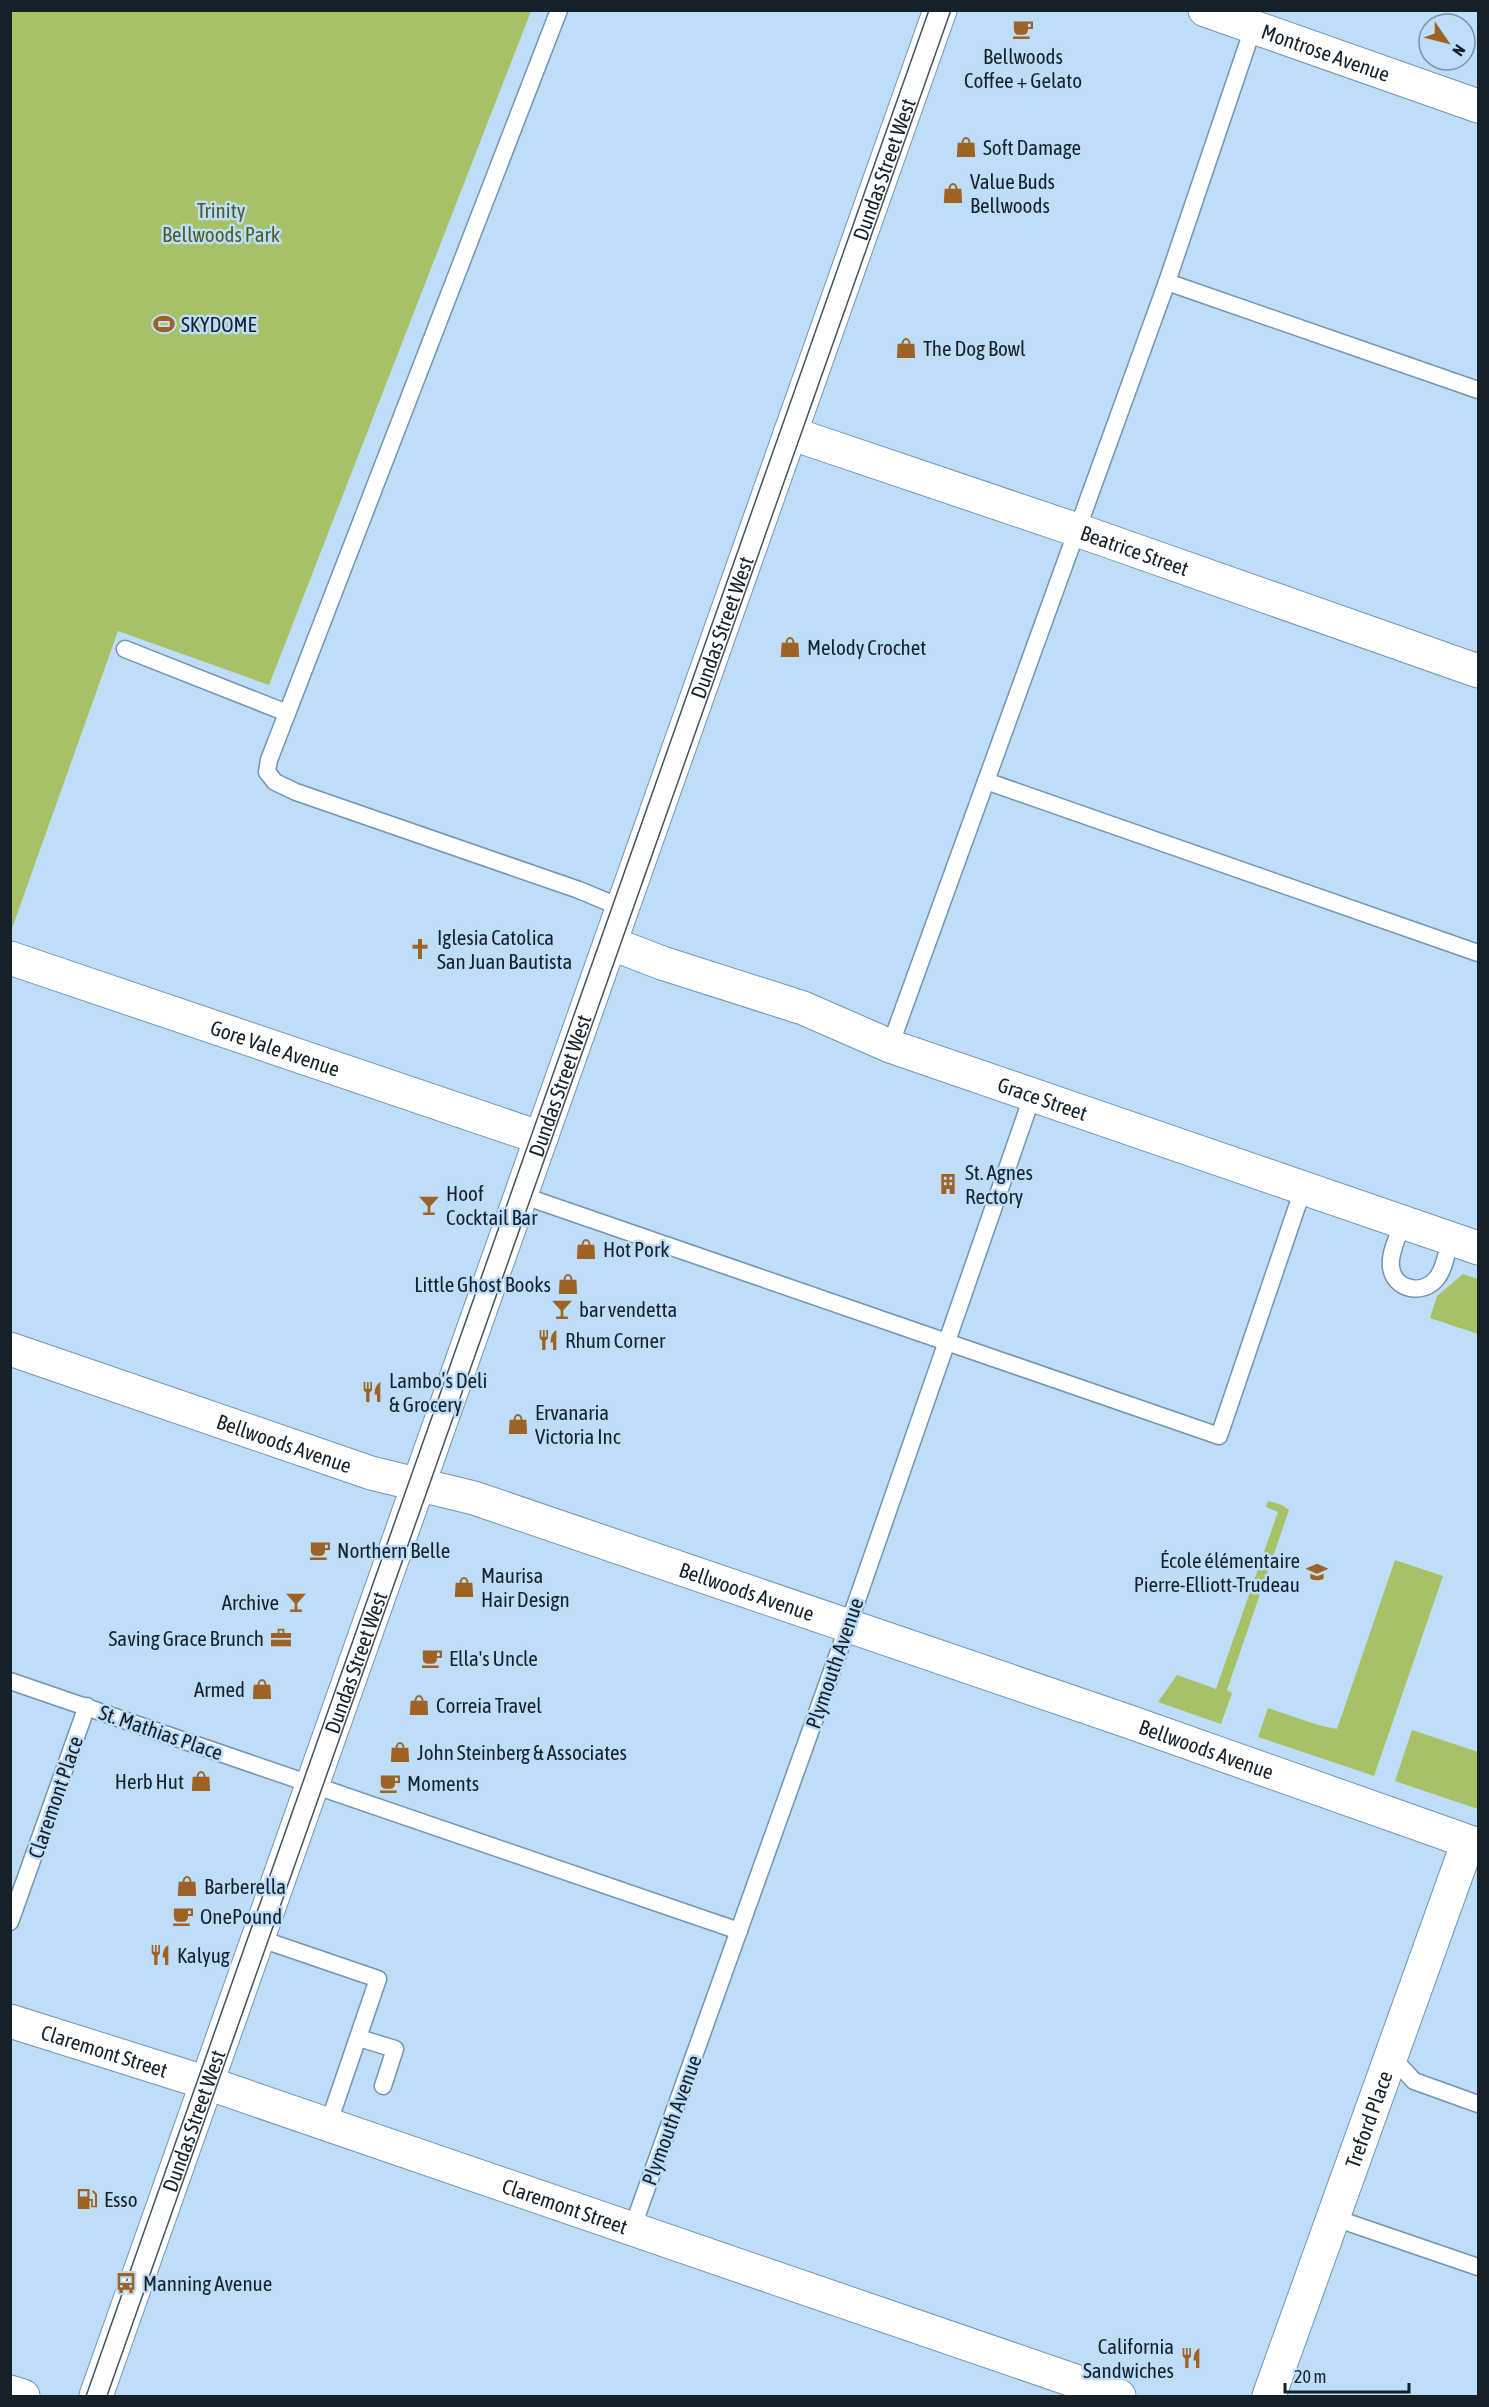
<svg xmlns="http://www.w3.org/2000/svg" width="1489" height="2407" font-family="'Asap Condensed',sans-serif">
	<rect width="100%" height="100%" fill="#bdddf8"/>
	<g fill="#a6c166">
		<polygon points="10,11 531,11 269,685 118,631 11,931"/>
		<polygon points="1463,1274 1478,1279 1478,1334 1430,1318 1437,1296"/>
		<polygon points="1268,1501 1282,1505 1289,1510 1227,1690 1232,1693 1221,1724 1158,1702 1177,1675 1216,1689 1278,1512 1266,1507"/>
		<polygon points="1395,1560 1443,1576 1374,1776 1258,1737 1268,1708 1318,1725 1337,1729"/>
		<polygon points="1412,1730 1478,1752 1478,1809 1395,1781"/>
	</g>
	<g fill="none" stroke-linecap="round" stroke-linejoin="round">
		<defs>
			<g id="service">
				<polyline points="559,10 269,760 267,772 275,782 296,792 579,890 622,908"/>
				<polyline points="1167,282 1478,390"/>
				<polyline points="125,649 287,713"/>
				<polyline points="986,781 1478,953"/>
				<polyline points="890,1046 1167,282 1253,28"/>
				<polyline points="521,1195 1219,1436 1304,1186"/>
				<path d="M 1404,1221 C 1399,1234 1389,1253 1391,1267 C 1394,1290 1423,1296 1437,1278 C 1445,1268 1447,1250 1451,1238"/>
				<polyline points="10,1681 739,1931"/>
				<polyline points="10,1922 87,1706"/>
				<polyline points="258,1938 378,1979 328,2125"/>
				<polyline points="359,2038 395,2049 383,2086"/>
				<polyline points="1390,2055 1414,2081 1478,2104"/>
				<polyline points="1332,2217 1478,2267"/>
				<polyline points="632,2229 848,1626 1033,1094"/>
			</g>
			<g id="minor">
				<path id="s1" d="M 1205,10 L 1478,106"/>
				<path id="s2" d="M 790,433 L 1077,530 L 1478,671"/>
				<path id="s3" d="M 610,943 L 662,963 L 803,1008 L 890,1046 L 1478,1248"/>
				<path id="s4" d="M 10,958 L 541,1138"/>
				<path id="s5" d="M 10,1349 L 371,1473 L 474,1498 L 1130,1722 L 1478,1845"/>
				<path id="s6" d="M 10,2021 L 207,2083 L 1119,2396"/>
				<polyline points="10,2392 23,2396"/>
				<path id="s7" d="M 1269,2396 L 1468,1842"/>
			</g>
			<g id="secondary">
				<path id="s8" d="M 96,2396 L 940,10"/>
			</g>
		</defs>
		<use href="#service" stroke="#7594ad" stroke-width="19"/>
		<use href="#minor" stroke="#7594ad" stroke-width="35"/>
		<use href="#secondary" stroke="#7594ad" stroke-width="35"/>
		<use href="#service" stroke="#fff" stroke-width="16"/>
		<use href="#minor" stroke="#fff" stroke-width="33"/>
		<use href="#secondary" stroke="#fff" stroke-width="33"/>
		<g stroke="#425462" stroke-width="1.5">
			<polyline points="86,2396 929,10"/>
			<polyline points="107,2396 951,10"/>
		</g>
	</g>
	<defs>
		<symbol id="cafe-bare" viewBox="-9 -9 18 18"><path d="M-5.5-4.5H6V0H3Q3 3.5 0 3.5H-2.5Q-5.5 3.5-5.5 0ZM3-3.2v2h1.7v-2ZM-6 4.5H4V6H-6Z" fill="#9e6224" stroke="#bdddf8" stroke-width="2.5" paint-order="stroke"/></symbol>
		<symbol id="shop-bare" viewBox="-9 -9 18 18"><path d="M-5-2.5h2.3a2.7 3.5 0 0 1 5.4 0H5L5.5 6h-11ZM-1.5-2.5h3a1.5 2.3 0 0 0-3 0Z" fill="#9e6224" stroke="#bdddf8" stroke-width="2.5" paint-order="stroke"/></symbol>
		<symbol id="stadium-bare" viewBox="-9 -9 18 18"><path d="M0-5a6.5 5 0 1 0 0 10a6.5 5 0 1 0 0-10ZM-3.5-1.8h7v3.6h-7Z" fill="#9e6224" stroke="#bdddf8" stroke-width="2.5" paint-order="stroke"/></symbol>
		<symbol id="church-bare" viewBox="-9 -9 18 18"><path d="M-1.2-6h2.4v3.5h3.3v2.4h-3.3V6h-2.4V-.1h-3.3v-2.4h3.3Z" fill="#9e6224" stroke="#bdddf8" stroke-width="2.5" paint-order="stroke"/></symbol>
		<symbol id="building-bare" viewBox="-9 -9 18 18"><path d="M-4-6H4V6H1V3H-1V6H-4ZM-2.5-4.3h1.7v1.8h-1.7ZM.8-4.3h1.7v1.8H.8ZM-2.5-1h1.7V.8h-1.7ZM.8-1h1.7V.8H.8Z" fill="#9e6224" stroke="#bdddf8" stroke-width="2.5" paint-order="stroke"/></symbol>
		<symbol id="bar-bare" viewBox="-9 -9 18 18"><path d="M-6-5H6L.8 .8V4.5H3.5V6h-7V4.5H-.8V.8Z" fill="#9e6224" stroke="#bdddf8" stroke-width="2.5" paint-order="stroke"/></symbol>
		<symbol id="restaurant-bare" viewBox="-9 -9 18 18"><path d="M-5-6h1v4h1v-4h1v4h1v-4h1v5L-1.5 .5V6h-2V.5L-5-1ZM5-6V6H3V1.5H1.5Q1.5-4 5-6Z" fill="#9e6224" stroke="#bdddf8" stroke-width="2.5" paint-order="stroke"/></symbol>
		<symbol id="school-bare" viewBox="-9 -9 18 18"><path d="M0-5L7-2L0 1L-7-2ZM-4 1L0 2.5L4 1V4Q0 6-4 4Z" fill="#9e6224" stroke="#bdddf8" stroke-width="2.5" paint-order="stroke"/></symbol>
		<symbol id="office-bare" viewBox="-9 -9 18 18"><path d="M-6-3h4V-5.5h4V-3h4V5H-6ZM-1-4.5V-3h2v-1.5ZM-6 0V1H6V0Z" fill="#9e6224" stroke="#bdddf8" stroke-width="2.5" paint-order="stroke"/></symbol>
		<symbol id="fuel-bare" viewBox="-9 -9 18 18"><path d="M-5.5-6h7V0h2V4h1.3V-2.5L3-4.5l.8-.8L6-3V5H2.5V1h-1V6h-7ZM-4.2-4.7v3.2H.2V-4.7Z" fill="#9e6224" stroke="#bdddf8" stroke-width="2.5" paint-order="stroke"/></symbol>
		<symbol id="bus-bare" viewBox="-9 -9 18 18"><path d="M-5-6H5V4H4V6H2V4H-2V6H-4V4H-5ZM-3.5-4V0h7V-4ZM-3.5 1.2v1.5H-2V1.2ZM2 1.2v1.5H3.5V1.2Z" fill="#9e6224" stroke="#bdddf8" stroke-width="2.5" paint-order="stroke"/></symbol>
	</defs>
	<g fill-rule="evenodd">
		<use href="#cafe-bare" x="1008" y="14" width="30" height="30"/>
		<use href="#shop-bare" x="951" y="132" width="30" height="30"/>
		<use href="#shop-bare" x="938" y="178" width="30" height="30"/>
		<use href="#stadium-bare" x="149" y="309" width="30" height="30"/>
		<use href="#shop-bare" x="891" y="333" width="30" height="30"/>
		<use href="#shop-bare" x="775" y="632" width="30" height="30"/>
		<use href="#church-bare" x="405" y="934" width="30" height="30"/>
		<use href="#building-bare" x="933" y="1169" width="30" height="30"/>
		<use href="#bar-bare" x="414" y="1190" width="30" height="30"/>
		<use href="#shop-bare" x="571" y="1234" width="30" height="30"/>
		<use href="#shop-bare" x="553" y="1269" width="30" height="30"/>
		<use href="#bar-bare" x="547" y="1294" width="30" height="30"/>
		<use href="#restaurant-bare" x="533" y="1325" width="30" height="30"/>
		<use href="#restaurant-bare" x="357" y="1377" width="30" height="30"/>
		<use href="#shop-bare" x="503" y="1409" width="30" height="30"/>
		<use href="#cafe-bare" x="305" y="1535" width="30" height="30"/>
		<use href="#school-bare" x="1302" y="1557" width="30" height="30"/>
		<use href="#shop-bare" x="449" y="1572" width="30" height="30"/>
		<use href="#bar-bare" x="281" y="1587" width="30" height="30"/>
		<use href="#office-bare" x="266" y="1623" width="30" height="30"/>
		<use href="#cafe-bare" x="417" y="1643" width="30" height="30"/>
		<use href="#shop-bare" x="247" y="1674" width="30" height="30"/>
		<use href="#shop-bare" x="404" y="1690" width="30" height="30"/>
		<use href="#shop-bare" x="385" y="1737" width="30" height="30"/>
		<use href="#shop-bare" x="186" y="1766" width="30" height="30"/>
		<use href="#cafe-bare" x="375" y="1768" width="30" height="30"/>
		<use href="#shop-bare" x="172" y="1871" width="30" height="30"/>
		<use href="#cafe-bare" x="168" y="1901" width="30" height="30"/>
		<use href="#restaurant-bare" x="145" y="1940" width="30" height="30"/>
		<use href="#fuel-bare" x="72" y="2184" width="30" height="30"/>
		<use href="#bus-bare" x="111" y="2268" width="30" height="30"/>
		<use href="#restaurant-bare" x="1176" y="2343" width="30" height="30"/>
	</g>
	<g text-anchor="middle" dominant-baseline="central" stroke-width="5" stroke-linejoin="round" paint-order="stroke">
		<g font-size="21" fill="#14212a" stroke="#bdddf8">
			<text stroke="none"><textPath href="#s1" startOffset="128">Montrose Avenue</textPath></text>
			<text stroke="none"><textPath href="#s8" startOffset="2362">Dundas Street West</textPath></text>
			<text stroke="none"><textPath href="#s2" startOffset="364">Beatrice Street</textPath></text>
			<text stroke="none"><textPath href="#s8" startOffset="1876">Dundas Street West</textPath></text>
			<text stroke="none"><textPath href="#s4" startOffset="280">Gore Vale Avenue</textPath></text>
			<text stroke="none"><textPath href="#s8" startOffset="1390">Dundas Street West</textPath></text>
			<text stroke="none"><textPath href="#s3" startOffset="460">Grace Street</textPath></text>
			<text stroke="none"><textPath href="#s5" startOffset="290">Bellwoods Avenue</textPath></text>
			<text stroke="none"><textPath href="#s5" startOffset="776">Bellwoods Avenue</textPath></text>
			<text stroke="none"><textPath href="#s8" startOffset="778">Dundas Street West</textPath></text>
			<text transform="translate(834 1663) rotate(-71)">Plymouth Avenue</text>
			<text transform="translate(161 1732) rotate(19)">St. Mathias Place</text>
			<text stroke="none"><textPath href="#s5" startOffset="1262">Bellwoods Avenue</textPath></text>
			<text transform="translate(55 1797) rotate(-71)">Claremont Place</text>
			<text stroke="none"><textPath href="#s6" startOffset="99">Claremont Street</textPath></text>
			<text stroke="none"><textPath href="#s7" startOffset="294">Treford Place</textPath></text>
			<text stroke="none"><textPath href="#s8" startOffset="292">Dundas Street West</textPath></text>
			<text transform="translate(671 2120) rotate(-70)">Plymouth Avenue</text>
			<text stroke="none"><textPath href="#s6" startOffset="585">Claremont Street</textPath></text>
		</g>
		<g font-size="21" fill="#14212a" stroke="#bdddf8" text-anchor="start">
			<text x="1023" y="56" text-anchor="middle">Bellwoods<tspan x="1023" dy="24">Coffee + Gelato</tspan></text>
			<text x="983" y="147">Soft Damage</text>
			<text x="970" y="181">Value Buds<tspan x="970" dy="24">Bellwoods</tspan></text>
			<text x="181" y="324">SKYDOME</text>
			<text x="923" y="348">The Dog Bowl</text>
			<text x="807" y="647">Melody Crochet</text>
			<text x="437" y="937">Iglesia Catolica<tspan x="437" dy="24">San Juan Bautista</tspan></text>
			<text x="965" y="1172">St. Agnes<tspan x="965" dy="24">Rectory</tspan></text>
			<text x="446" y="1193">Hoof<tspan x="446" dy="24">Cocktail Bar</tspan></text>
			<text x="603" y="1249">Hot Pork</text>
			<text x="551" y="1284" text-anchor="end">Little Ghost Books</text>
			<text x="579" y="1309">bar vendetta</text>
			<text x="565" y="1340">Rhum Corner</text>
			<text x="389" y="1380">Lambo’s Deli<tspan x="389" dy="24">&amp; Grocery</tspan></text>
			<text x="535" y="1412">Ervanaria<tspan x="535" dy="24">Victoria Inc</tspan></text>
			<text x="337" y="1550">Northern Belle</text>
			<text x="1300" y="1560" text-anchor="end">École élémentaire<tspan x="1300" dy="24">Pierre-Elliott-Trudeau</tspan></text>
			<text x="481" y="1575">Maurisa<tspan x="481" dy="24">Hair Design</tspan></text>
			<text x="279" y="1602" text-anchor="end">Archive</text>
			<text x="264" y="1638" text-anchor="end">Saving Grace Brunch</text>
			<text x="449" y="1658">Ella's Uncle</text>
			<text x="245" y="1689" text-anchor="end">Armed</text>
			<text x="436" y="1705">Correia Travel</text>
			<text x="417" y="1752">John Steinberg &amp; Associates</text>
			<text x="184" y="1781" text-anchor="end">Herb Hut</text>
			<text x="407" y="1783">Moments</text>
			<text x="204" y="1886">Barberella</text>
			<text x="200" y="1916">OnePound</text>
			<text x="177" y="1955">Kalyug</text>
			<text x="104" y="2199">Esso</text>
			<text x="143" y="2283">Manning Avenue</text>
			<text x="1174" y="2346" text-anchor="end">California<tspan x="1174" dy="24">Sandwiches</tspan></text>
		</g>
		<g font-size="21" fill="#4d5c28" stroke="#bdddf8">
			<text x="221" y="210">Trinity<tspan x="221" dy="24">Bellwoods Park</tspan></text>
		</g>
	</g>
	<rect width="1489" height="2407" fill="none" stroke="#14212a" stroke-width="24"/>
	<g transform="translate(1447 42) rotate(125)"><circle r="28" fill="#bdddf8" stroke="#7992a6" stroke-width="1.5"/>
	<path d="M0-4.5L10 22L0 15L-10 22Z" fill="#9e6224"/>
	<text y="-9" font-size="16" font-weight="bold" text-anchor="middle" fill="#14212a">N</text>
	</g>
	<path d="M1285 2383v9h124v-9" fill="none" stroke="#14212a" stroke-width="3"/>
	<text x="1294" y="2383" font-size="18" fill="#14212a" stroke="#bdddf8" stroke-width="4.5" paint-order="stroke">20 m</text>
</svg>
